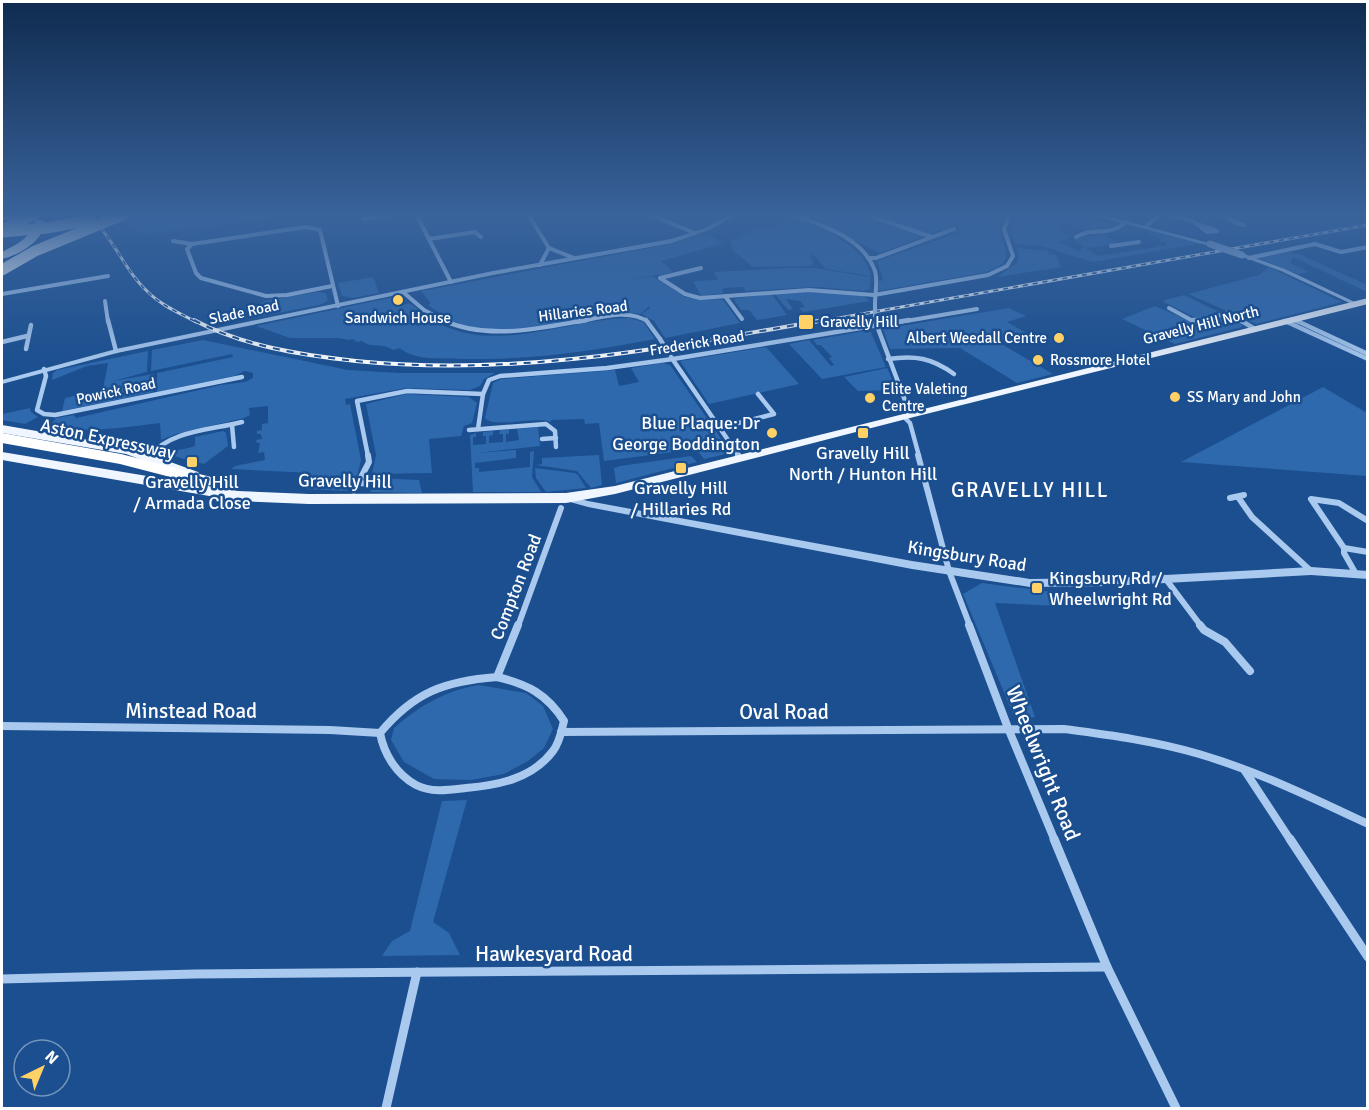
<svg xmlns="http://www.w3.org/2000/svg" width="1369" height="1110" font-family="Signika,sans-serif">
	<rect width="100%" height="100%" fill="#1b4f8f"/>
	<g fill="#2e69ad">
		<polygon points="131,214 299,214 143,235 119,220"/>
		<polygon points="818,214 857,214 922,237 880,253 812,220"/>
		<path d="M 871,214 C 899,214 930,211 955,226 L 930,234 Z"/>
		<path d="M 954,214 L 1004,214 C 987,239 1031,260 982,273 L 878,291 L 879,281 L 883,280 L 877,261 L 961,232 L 959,224 L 947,220 Z"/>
		<polygon points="1016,214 1066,214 1067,217 1111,224 1108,227 1098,227 1100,230 1083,229 1082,227 1060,222 1054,225 1063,228 1059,231 1071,237 1059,242 1079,251 1084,247 1073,240 1076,238 1104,234 1116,242 1115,244 1086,248 1098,256 1157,247 1155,245 1165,246 1167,243 1160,241 1162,238 1148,235 1151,230 1203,243 1093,262 1042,246 1015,244 1010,228"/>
		<path d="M 797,219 C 825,230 862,243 871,276 L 826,269 L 813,254 L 810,257 L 814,264 L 810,266 L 753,267 L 733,250 L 730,241 L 763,226 L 772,229 Z"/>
		<path d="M 704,233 L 724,243 L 661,261 L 673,272 C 659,276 646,275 632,279 L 652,276 L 685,297 L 723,300 L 740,323 L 665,338 L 654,321 L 642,314 L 650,308 L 649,306 L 641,314 C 623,311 607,314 590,317 C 549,323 500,337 460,324 C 449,320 438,312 428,305 L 431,303 L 421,291 L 665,245 Z"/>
		<polygon points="1016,248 1048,251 1049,254 1056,255 1061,267 997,277 1017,263 1019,254"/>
		<polygon points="1289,252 1301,255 1367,285 1367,292 1293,257 1290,263 1309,272 1298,274 1258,258"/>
		<polygon points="1269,267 1342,302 1256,324 1188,294 1259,275"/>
		<polygon points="788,268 813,268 871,277 870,289 863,291 817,287 746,291 743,287 724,288 722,290 723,293 701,296 693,281 718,280 714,272"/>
		<polygon points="373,277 379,293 353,298 342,296 338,283"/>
		<polygon points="317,292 326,293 328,301 319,305 257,317 251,308 265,301"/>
		<polygon points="820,292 864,296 870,301 803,312 799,308 805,307 800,301 786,299 793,309 788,310 774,293"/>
		<polygon points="771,293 787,315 757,320 749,310 741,310 734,299"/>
		<polygon points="1184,295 1217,311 1210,316 1198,319 1162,301"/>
		<path d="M 394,297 L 401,306 L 409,303 C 422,312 434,323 449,328 C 507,350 570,319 629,318 L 643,322 L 655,339 C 589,352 529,360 461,359 C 442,358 414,361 400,348 L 393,350 C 383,342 371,349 362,341 L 357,342 L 353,339 L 349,340 L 339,338 L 290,338 L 256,326 Z"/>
		<polygon points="1155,306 1197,324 1225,317 1242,324 1242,327 1175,344 1122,319"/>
		<polygon points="1009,308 1026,316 1007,322 1028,334 998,342 1053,374 1017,383 960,348 890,349 883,329"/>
		<polygon points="870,330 886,367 822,379 789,344 809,340 831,366 834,365 829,358 832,357 821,345 817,345 813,340"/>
		<path d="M 203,340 L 348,370 L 400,373 L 495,373 L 484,379 L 480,386 L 470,390 L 406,388 L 345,399 L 346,405 L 350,404 L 361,460 L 358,473 L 347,491 L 302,489 L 311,473 L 231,469 L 235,466 L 265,460 L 264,452 L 258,453 L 260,443 L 257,443 L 256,440 L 262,439 L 261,434 L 257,434 L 257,431 L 262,430 L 262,424 L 268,423 L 268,406 L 249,408 L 250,415 L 244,418 L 176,434 L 161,440 L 160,423 C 135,426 71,436 51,424 L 56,418 L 74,415 L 76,418 L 221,385 L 245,382 L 253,378 L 253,373 L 245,371 L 234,376 L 157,392 L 157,373 L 233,357 L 232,354 L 151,371 L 152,350 Z"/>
		<polygon points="766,347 799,384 709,404 680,361"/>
		<polygon points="148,351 147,372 113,381 154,374 153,392 62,411 65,398 103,389 108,363 87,366 52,380 53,373 57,370"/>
		<path d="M 663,363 L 670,365 L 731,453 L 704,459 L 696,449 L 604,461 L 599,423 L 585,424 L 584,419 L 551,420 L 551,422 C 534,416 494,429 485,418 L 493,383 L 501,379 L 615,370 L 619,386 L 639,382 L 631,368 Z"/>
		<polygon points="887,368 897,390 858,391 844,377"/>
		<polygon points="1323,387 1367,413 1367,476 1181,462"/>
		<polygon points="406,394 469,397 477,403 472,423 464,426 461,436 429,439 432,473 372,474 376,455 366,404"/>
		<polygon points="30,408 31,412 38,417 25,424 2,420 2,414"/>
		<polygon points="538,427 540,446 477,453 516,450 516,458 475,463 475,468 479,468 479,472 530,467 530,452 534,451 532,477 541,492 473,492 470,435 476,433 476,437 473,437 473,445 486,444 486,436 483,436 483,432 493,431 493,435 489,436 489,443 503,442 503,434 499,434 500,430 509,429 509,434 506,434 506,442 519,440 517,429"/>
		<path d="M 223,431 L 226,433 L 228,446 L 204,464 L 193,461 L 192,457 L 191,461 L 160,452 L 163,449 L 171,447 L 171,451 C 178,450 186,449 195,446 L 195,437 Z"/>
		<polygon points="599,455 602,485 591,488 577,471 536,465 542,464 542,458"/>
		<polygon points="691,456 697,462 616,483 614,468 620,466"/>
		<polygon points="535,468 575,473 578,475 586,488 546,492 536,478"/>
		<polygon points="378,478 419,480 422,493 370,492"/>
		<polygon points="982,583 1052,592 1058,606 995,603 1035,717 1025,718 1013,714 963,594"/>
		<path d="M 479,685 L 526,693 L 543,706 L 553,729 L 544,748 L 528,761 L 504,774 L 471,780 L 434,779 L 404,762 L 391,740 L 394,728 C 419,706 446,690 479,685 Z"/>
		<polygon points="467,800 433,922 449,933 460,955 382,956 392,941 410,931 442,801"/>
	</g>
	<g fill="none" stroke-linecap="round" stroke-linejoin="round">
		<g stroke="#a9c9ee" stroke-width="4">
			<polyline points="416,214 451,282"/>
			<polyline points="528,214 549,248 574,258"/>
			<polyline points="648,214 695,233"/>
			<path d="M 791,214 C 821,225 863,237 875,271 C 878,281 875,293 875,304"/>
			<polyline points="864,214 932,237"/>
			<polyline points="1168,214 1193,221 1207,232 1217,231 1200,225"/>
			<polyline points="1219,214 1244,225 1234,222"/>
			<polyline points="363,219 396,214"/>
			<polyline points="802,219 811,214"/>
			<polyline points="1145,227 1161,214"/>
			<path d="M 1076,237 C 1094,226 1108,238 1126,222"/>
			<polyline points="429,239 475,232 481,237"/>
			<polyline points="173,241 192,244 306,227 320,230 338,306"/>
			<polyline points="192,244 187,249 196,273 201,278 266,296 287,295 332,286"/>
			<polyline points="1111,246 1139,242"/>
			<polyline points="868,258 876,258 954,229"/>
			<polyline points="1249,258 1315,244 1341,252 1368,247"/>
			<polyline points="540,265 549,248"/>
			<polyline points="701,268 660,278 685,294 700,298 809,290 874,295 988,275 1007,266 1013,256 1004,229 1010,214"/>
			<polyline points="403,292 424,310 446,322"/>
			<polyline points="2,294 108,276"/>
			<polyline points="725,296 742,319"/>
			<polyline points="105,301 108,322"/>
			<polyline points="1169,308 1195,322"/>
			<polyline points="1292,319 1298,322"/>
			<path d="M 577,322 C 598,318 630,308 648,322"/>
			<polyline points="900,322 977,309"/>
			<polyline points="1197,322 1228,313 1243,322"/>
		</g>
		<g stroke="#a9c9ee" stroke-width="4.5">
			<polyline points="108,320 116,351"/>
			<path d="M 443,320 C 487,341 540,328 586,320"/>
			<polyline points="646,320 660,339"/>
			<polyline points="1193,320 1202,320"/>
			<polyline points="1240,320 1255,329"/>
			<polyline points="1295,320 1368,354"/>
			<polyline points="1285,321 1368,359"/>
			<polyline points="876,323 910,414"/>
			<polyline points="2,342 27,336"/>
			<polyline points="26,349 31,325"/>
			<polyline points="671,357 739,456"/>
			<path d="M 888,359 C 915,355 932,358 954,374"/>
			<polyline points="44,369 46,376 37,410 44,414 55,415 242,377"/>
			<polyline points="906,419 910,423 919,456"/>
			<polyline points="232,425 234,447"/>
			<polyline points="719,428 774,414 758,394"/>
			<polyline points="478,429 483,394 489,380 500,376 607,368 673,359 909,320"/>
			<polyline points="469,430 546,424 555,431 556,447"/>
			<polyline points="542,439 556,438"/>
			<path d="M 150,456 C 171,430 212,430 242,422"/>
			<polyline points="368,456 357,401 407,391 483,394"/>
		</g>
		<g stroke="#a9c9ee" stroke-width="6">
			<polyline points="738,455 740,458"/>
			<polyline points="918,455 949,571 970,626"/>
			<polyline points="149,458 151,455"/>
			<polyline points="359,483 373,484"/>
			<polyline points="354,491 369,462 368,455"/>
			<polyline points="1238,497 1252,517 1311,571"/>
			<polyline points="1230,498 1244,495"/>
			<polyline points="1344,548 1368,552"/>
			<polyline points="1356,574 1344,553 1344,548 1311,499 1339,503 1368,521"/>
			<polyline points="1165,578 1201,626"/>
			<polyline points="518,626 561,508"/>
		</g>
		<g stroke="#a9c9ee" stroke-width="8">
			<polyline points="969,625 1008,728 1055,841"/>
			<polyline points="1200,625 1204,630 1225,642 1250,671"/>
			<path d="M 497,677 C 527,684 547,694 564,721 C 561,732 560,742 553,751 C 532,779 498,785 466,788 C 449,790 432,793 416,785 C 396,774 384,754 380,733 C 414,692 445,681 497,677 Z"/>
			<polyline points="497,677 518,625"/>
			<polyline points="2,726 330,730 380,733"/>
			<path d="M 561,732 L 1064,729 C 1109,735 1155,741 1199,754 C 1257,771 1313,798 1368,824"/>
			<polyline points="1245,771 1291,841"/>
		</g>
		<g stroke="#a9c9ee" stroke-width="9">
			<polyline points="1054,839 1107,967 1176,1108"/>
			<polyline points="1290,839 1368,957"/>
			<polyline points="2,979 195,974 1107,967"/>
			<polyline points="386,1108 417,972"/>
		</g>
		<g fill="#a9c9ee" fill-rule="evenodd">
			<polygon points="731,214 739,214 709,230 672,243 493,275 117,353 2,384 2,380 116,349 493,271 671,239 705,228"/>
			<polygon points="1088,214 1099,214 1213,244 1210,246"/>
			<polygon points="1242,253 1285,269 1359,304 1354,305 1281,271 1240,256 1239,255"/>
			<polygon points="566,495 588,501 912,561 1030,579 1110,578 1311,567 1368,571 1368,579 1311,575 1110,586 1030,587 912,569 588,507 563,500 561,498"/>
		</g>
		<g fill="#f0f6ff" fill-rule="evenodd">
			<polygon points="1368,298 1368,304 914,417 615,494 566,503 309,504 238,501 2,460 2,452 238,491 309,494 566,493 615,486"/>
			<polygon points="2,425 129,447 198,472 200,475 193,479 126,454 2,433"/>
		</g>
		<g fill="#fff" fill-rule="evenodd">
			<polygon points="2,214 21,214 25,217 20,220 2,220"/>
			<path d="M 36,219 L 45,221 C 44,241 19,255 2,259 L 2,252 C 21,242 29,239 36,219 Z"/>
			<polygon points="2,433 121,454 211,477 213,481 211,485 205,486 120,464 2,443"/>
		</g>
		<defs>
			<g id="rail-far1">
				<path d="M 86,214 C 115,237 123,270 149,293 C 162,306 180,313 196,322"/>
				<polyline points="816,322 1368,225"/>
			</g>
			<path id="rail" d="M 194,320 C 242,346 301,355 356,361 C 519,377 664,348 824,320"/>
		</defs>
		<use href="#rail-far1" stroke="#fff" stroke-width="3"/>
		<use href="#rail" stroke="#fff" stroke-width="4"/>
		<use href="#rail-far1" stroke="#1b4f8f" stroke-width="1.5" stroke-dasharray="5" stroke-linecap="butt"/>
		<use href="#rail" stroke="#1b4f8f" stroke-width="2" stroke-dasharray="7" stroke-linecap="butt"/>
		<polyline stroke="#a9c9ee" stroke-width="4" points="875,304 875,322"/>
		<polyline stroke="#a9c9ee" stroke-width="4.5" points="660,339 668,352"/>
		<polyline stroke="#a9c9ee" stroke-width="7" points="1210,244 1242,255"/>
		<g stroke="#fff" stroke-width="11">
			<polyline points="6,228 35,214"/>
			<polyline points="2,232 47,228 90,220"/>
			<polyline points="2,270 35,251 125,214"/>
		</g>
	</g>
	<linearGradient id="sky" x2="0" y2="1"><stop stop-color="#0f2b4f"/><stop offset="0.58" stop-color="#39639b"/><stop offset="1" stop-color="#39639b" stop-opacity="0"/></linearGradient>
	<rect width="1369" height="370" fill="url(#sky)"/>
	<g fill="#ffd166" stroke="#1b4f8f" stroke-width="2">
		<circle cx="398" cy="300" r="6"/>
		<rect x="798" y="314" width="16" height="16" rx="3"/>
		<circle cx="1059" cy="338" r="6"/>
		<circle cx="1038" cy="360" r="6"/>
		<circle cx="1175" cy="397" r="6"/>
		<circle cx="870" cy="398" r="6"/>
		<circle cx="772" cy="433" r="6"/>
		<rect x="857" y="427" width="12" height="12" rx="3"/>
		<rect x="186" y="456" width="12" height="12" rx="3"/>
		<rect x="675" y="462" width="12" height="12" rx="3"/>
		<rect x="1031" y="582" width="12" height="12" rx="3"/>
	</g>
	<g text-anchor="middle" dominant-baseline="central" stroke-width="5" stroke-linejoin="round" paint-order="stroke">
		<g font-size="15" fill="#fff" stroke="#1b4f8f">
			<text transform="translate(583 311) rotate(-7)">Hillaries Road</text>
			<text transform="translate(244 312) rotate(-12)">Slade Road</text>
			<text transform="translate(1201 325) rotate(-14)">Gravelly Hill North</text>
			<text transform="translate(697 343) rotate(-9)">Frederick Road</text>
			<text transform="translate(116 391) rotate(-12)">Powick Road</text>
		</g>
		<g font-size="15" fill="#fff" stroke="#1b4f8f" text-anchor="start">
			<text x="398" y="318" text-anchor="middle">Sandwich House</text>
			<text x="820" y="322">Gravelly Hill</text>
			<text x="1047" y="338" text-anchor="end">Albert Weedall Centre</text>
			<text x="1050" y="360">Rossmore Hotel</text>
			<text x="882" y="389">Elite Valeting<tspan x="882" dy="17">Centre</tspan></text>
			<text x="1187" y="397">SS Mary and John</text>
		</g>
		<g font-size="18" fill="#fff" stroke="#1b4f8f">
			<text x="760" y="423" text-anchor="end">Blue Plaque: Dr<tspan x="760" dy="21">George Boddington</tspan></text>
			<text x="863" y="453">Gravelly Hill<tspan x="863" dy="21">North / Hunton Hill</tspan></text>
			<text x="192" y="482">Gravelly Hill<tspan x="192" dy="21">/ Armada Close</tspan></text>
			<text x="681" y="488">Gravelly Hill<tspan x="681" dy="21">/ Hillaries Rd</tspan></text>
			<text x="1049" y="578" text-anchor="start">Kingsbury Rd /<tspan x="1049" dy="21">Wheelwright Rd</tspan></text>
		</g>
		<g font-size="18" fill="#fff" stroke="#1b4f8f">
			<text transform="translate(108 439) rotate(12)">Aston Expressway</text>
			<text transform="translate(345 481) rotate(1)">Gravelly Hill</text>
			<text transform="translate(967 556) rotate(9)">Kingsbury Road</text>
			<text transform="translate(516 587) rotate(-69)">Compton Road</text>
		</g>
		<g font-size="21" letter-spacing="1.5" fill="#fff" stroke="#1b4f8f">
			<text x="1030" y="490">GRAVELLY HILL</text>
		</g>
		<g font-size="21" fill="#fff" stroke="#1b4f8f">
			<text x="191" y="711">Minstead Road</text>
			<text x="784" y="712">Oval Road</text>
			<text transform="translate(1043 763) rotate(68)">Wheelwright Road</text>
			<text x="554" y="954">Hawkesyard Road</text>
		</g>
	</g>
	<rect width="1369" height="1110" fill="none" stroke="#ffffff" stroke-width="6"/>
	<g transform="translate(42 1068) rotate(43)"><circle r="28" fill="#1b4f8f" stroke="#7695bc" stroke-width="1.5"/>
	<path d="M0-4.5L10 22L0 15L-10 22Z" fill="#ffd166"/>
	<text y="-9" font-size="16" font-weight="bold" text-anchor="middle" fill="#ffffff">N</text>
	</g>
</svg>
